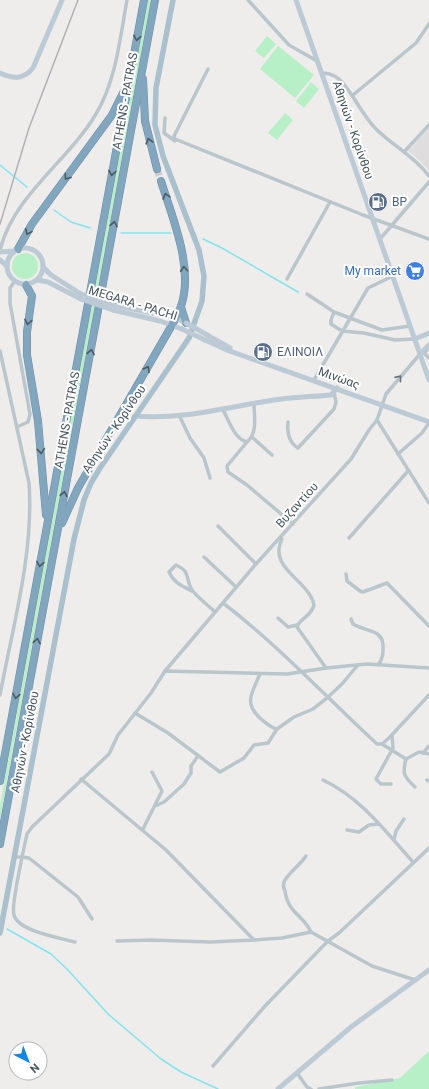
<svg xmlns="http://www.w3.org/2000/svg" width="429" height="1089" font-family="Roboto,sans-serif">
	<rect width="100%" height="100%" fill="#efecec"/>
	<polygon fill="#e0ddde" points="429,128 429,171 421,162 408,151"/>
	<g fill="#b7f0c6">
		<polygon points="148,0 151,0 0,819 0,805"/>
		<polygon points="267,36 276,44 264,58 255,51"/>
		<polygon points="278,46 314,75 295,98 260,69"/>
		<polygon points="311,82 319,89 304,108 296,101"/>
		<polygon points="285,113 293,120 277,140 268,133"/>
		<circle cx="25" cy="266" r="13"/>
		<polygon points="429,1051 429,1089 355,1089 355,1087 400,1078"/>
	</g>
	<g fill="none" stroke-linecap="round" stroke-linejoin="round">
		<g stroke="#82e5ee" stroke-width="1.5">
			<polyline points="0,165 27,187"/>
			<polyline points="54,210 71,222 90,228"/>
			<polyline points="121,233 171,233"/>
			<polyline points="203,239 222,248 298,292"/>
			<polyline points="7,929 51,954 67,969 108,1014 161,1059 181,1072 218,1089"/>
		</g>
		<polyline stroke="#cdcdcf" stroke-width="7" stroke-dasharray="7 3.5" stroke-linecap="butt" points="157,169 161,181"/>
		<defs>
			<g id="highway">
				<polyline points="143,79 145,121 157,169"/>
				<polyline points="18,249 32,224 112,115 124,91"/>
				<polyline points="26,285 32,296 27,332 27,355 38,421 46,515"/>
				<polyline points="181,307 186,323"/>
				<path d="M 62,523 L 78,488 L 172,325 C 176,318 180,311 182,303 C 193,265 172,217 161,181"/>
				<polyline points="0,781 144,0"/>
				<polyline points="0,844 155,0"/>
			</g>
		</defs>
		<use href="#highway" stroke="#6c91a9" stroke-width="8"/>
		<g stroke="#b9c6cc" stroke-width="3.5">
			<polyline points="248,0 289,45 317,61"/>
			<polyline points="208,69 174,136 175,139 363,215 429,239"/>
			<path d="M 322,73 C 332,73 339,77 345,86 C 356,99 363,116 376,129 C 393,146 414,156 429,176"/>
			<polyline points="353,95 416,43 429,24"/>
			<polyline points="165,118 164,133 175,141"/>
			<polyline points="404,152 429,125"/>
			<polyline points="380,239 429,182"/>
			<path d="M 0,250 C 14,195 68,161 96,114 C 116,81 120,38 127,0"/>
			<polyline points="287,279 330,202"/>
			<polyline points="15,281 10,288 10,303 30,414 28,422 17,427"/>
			<polyline points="307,294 334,312 331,320 331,324 342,331 364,333 395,340 415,339"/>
			<polyline points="334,312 382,330 410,326"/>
			<polyline points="427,350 424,353 429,358"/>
			<path d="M 0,351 L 29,483 C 34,553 13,625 0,695"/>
			<polyline points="314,380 368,288 393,276"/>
			<path d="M 223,410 C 229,420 234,439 247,442 C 258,433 254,416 254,404"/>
			<polyline points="179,415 190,438 204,458 210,478"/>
			<polyline points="377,420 429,503"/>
			<path d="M 288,422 C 287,432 288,442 298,448 L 334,409 L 336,402 L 334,393"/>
			<polyline points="252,437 272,455"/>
			<polyline points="247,442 227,466 228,472 247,485 293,524"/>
			<polyline points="398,454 422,433 429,423"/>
			<polyline points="218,526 256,564"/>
			<polyline points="349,538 408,471"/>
			<path d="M 282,539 C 267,568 309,580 314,605 C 311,617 300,618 297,627 L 326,668"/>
			<polyline points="204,557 236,587"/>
			<polyline points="346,574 347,581 360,591 363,592 387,583 429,626"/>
			<path d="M 192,591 C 182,586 174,583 169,572 L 176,565 C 192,572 185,580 192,590 C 198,598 208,605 215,612"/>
			<path d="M 223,603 C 278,645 326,697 377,744 L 382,744 L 389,738 L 429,695"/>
			<polyline points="278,618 288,627 297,625"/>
			<path d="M 351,619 L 353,624 C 365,632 385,628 383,650 C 383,656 382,660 378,665"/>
			<polyline points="165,671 256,564 351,459 369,430 377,420 386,394 420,354"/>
			<path d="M 260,674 C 252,693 243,703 261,719 C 266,723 271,728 277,729 L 294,717 L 313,709 L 327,698 L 342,684 L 357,666"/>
			<polyline points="135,713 168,733 220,772 244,758 254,745 268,743 277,729"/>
			<polyline points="382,744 406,759 419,752 429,754"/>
			<polyline points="423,753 429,746"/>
			<path d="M 406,759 C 402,773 404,777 415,787"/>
			<polyline points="81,779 166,850 254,940 282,938 311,932 372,966 415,980"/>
			<path d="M 323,780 C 361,798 385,831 413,862"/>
			<polyline points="427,780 429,781"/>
			<polyline points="391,784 381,784 376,779 393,748 392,735"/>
			<polyline points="155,806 164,802 184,784 191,773 191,766 198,756"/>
			<polyline points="143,829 162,791 152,772"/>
			<polyline points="347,830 359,832 369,825 378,824"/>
			<polyline points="394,840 396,831 404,819"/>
			<path d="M 306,856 C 301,864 286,875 284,882 C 283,885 284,889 285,891 C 288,913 303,915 311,932"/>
			<polyline points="14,857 22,857 27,834 32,827 109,754 118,735 151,693 165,671 287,674 326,668 367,664 429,668"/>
			<polyline points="117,941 151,940 210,942 254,940"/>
			<path d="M 75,942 C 60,938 18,931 14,915 C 11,906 20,869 22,857 L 29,858 L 78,897 L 92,919"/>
			<polyline points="213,1066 265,1006 328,941 339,933 429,848"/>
			<polyline points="297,1073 307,1087 311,1089"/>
			<polyline points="319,1089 359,1083 392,1080"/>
		</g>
		<g stroke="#bbcad4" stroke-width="5">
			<polyline points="296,0 429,380"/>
			<path d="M 0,73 C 13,79 23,80 33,68 L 62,0"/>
			<circle cx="25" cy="266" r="18"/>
			<polyline points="0,252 15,251"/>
			<polyline points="0,260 7,266"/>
			<polyline points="44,268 51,275 81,294"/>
			<polyline points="37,280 48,282 81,299"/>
			<polyline points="113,305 176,318 186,323"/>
			<polyline points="113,310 160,321 182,329"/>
			<polyline points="207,335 230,348"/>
			<polyline points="415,339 429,333"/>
			<polyline points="205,340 227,350 429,422"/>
			<polyline points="420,354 429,345"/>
			<path d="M 135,416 C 180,420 224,408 268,401 C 288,397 310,397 331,395 L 337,388"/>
			<polyline points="278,1089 351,1027 429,970"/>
		</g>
		<polyline stroke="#aac0cd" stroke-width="5.5" points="0,933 74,539 84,500 91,483 100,468 189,338 202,301 204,276 199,250 163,156 155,125 156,88 173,0"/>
		<use href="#highway" stroke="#81a6bd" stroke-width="7"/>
		<polyline stroke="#aeb2b7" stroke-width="1.5" points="0,224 29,128 78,0"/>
		<g stroke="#bbcad4" stroke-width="5">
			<polyline points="81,294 113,305"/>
			<polyline points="81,299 113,310"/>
			<polyline points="186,323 207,335"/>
			<polyline points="182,329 205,340"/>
		</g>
	</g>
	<defs><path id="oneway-chevron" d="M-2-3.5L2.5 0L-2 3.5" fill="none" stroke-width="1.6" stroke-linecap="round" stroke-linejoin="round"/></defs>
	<g stroke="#4a5a64">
		<use href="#oneway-chevron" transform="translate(137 38) rotate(100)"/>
		<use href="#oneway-chevron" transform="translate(149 141) rotate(-105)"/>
		<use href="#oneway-chevron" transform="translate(112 173) rotate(100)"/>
		<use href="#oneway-chevron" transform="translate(67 177) rotate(126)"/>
		<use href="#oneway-chevron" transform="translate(166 196) rotate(-107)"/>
		<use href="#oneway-chevron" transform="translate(114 224) rotate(-80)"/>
		<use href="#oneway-chevron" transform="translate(28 232) rotate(114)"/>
		<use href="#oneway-chevron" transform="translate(184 269) rotate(-95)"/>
		<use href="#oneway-chevron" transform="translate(28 322) rotate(100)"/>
		<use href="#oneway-chevron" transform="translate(91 352) rotate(-80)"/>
		<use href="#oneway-chevron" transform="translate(147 369) rotate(-60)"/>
		<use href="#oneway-chevron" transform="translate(41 451) rotate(84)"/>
		<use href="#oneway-chevron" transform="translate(64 494) rotate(-80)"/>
		<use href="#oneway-chevron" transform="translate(40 564) rotate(100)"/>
		<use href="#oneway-chevron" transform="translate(37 641) rotate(-80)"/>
		<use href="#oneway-chevron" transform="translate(16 696) rotate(100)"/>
	</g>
	<use stroke="#67757c" href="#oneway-chevron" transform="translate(399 378) rotate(-51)"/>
	<defs>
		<symbol id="fuel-disc" viewBox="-11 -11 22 22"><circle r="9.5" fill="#5c6f8a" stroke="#fff"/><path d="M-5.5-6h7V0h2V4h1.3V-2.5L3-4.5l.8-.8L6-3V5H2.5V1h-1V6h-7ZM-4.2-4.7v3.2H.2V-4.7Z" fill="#fff"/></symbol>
		<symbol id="supermarket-disc" viewBox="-11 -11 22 22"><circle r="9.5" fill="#3f7fe0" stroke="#fff"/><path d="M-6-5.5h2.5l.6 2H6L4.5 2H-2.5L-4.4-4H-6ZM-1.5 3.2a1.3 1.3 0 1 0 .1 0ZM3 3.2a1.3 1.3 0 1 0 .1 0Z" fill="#fff"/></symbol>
	</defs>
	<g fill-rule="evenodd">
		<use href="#fuel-disc" x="367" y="191" width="22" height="22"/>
		<use href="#supermarket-disc" x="404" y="260" width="22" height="22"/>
		<use href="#fuel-disc" x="252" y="341" width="22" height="22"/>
	</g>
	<g text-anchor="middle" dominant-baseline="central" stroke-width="4" stroke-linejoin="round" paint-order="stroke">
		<g font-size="12" fill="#44525a" stroke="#fff">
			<text transform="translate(125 101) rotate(-80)">ATHENS - PATRAS</text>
			<text transform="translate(353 130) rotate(71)">Αθηνών - Κορίνθου</text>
			<text transform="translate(133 303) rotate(17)">MEGARA - PACHI</text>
			<text transform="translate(339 378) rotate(20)">Μινώας</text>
			<text transform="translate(67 420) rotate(-80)">ATHENS - PATRAS</text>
			<text transform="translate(114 429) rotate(-56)">Αθηνών - Κορίνθου</text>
			<text transform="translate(297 505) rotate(-48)">Βυζαντίου</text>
			<text transform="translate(25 742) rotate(-79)">Αθηνών - Κορίνθου</text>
		</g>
		<g font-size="12" fill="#4e5e75" stroke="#fff" text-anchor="start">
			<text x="392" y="202">BP</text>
			<text x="277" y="352">ΕΛΙΝΟΙΛ</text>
		</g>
		<g font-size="12" fill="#366cbe" stroke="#fff" text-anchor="end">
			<text x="401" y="271">My market</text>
		</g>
	</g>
	<g transform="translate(28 1061) rotate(138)"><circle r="19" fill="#ffffff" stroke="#b4babd"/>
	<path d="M0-3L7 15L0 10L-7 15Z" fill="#1286e2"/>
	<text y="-6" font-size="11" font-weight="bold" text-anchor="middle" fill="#44525a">N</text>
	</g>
</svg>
